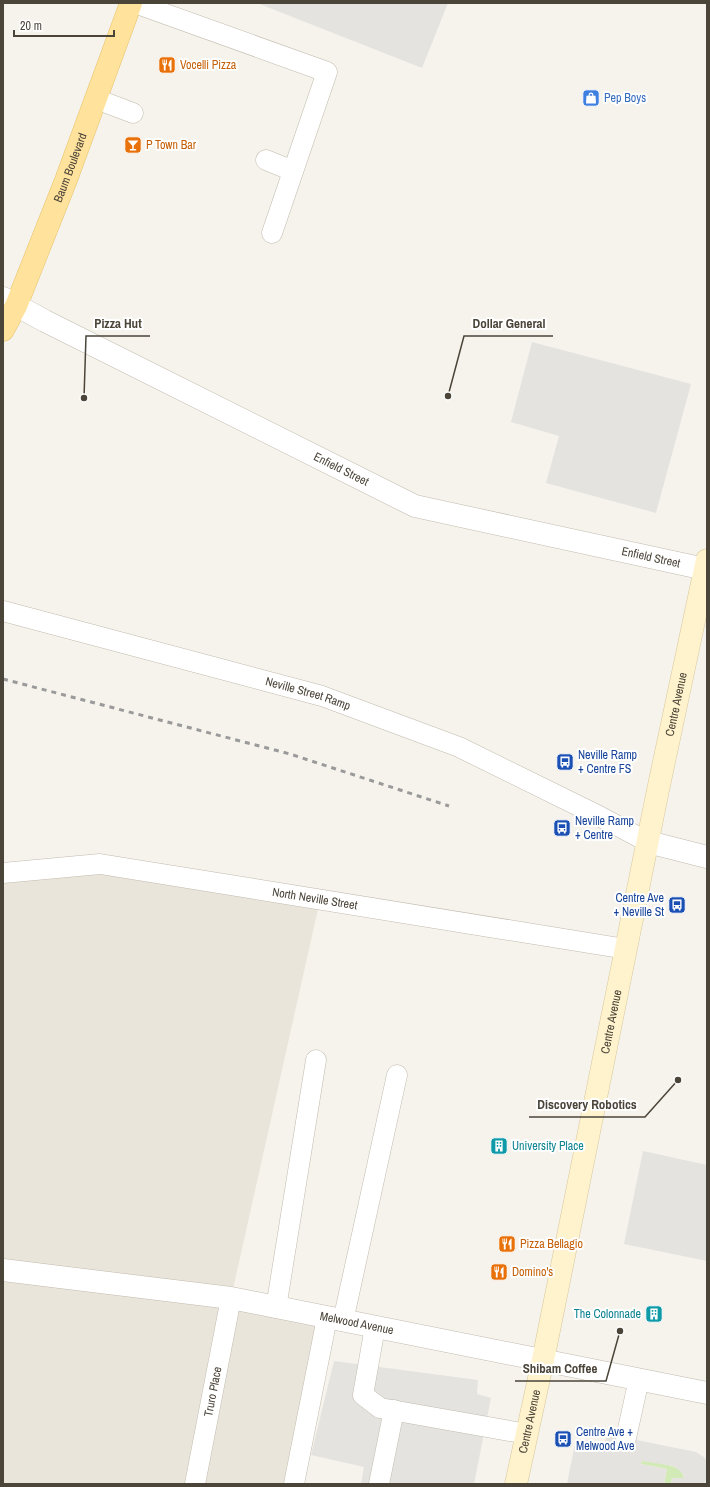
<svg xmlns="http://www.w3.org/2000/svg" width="710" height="1487" font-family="'Archivo Narrow',sans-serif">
	<rect width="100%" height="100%" fill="#f6f3ec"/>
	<polygon fill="#eae5da" points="100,864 320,900 231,1298 327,1318 285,1484 3,1484 3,873"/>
	<path fill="#d2eab5" d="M 643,1461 C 655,1463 682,1463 684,1478 L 672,1478 L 671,1484 L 664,1484 L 667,1469 L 641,1464 L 641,1462 Z"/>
	<g fill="#e5e3e0">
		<polygon points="257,3 448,3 422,68"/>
		<polygon points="532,342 691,384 656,513 546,483 559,436 511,422"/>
		<polygon points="643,1151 707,1165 707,1261 624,1244"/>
		<polygon points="334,1361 478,1380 477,1394 491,1398 474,1484 361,1484 364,1467 311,1455"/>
		<polygon points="607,1434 696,1452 705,1458 707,1463 707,1475 705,1484 671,1484 672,1478 684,1478 683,1474 678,1469 673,1466 643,1461 641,1462 641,1464 667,1469 664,1484 567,1484 576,1439 603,1443 605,1442"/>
	</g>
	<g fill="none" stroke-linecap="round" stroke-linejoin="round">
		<defs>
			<g id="service">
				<polyline points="135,3 327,72 272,233"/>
				<polyline points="96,99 133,113"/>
				<polyline points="266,160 293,171"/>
				<path id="s1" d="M 3,611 L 322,696 L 459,747 L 599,816 L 648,842"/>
				<path id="s2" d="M 3,873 L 100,864 L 626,949"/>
				<polyline points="276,1308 316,1060"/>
				<polyline points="343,1321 397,1075"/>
				<polyline points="375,1327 363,1395 380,1408 527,1434"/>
				<polyline points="626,1438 639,1379"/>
				<path id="s3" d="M 195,1484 L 231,1298"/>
				<polyline points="294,1484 327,1318"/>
				<polyline points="379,1484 394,1410"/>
			</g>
			<g id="minor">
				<path id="s4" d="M 3,298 L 45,321 L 415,506 L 705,569"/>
				<path id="s5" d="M 3,1270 L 231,1298 L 707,1393"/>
			</g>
			<polyline id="tertiary" points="648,842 707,857"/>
			<g id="secondary">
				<path id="s6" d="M 516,1484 L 543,1360 L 658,790 L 707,560"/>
			</g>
			<g id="primary">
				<path id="s7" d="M 3,330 L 16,306 L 66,180 L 131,3"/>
			</g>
		</defs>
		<use href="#service" stroke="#c2bbae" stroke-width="21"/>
		<use href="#minor" stroke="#c2bbae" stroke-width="23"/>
		<use href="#tertiary" stroke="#c2bbae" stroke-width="23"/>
		<use href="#secondary" stroke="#d6c79b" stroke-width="23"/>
		<use href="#primary" stroke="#e6c16a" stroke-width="23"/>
		<use href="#service" stroke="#fff" stroke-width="20"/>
		<use href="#minor" stroke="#fff" stroke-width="22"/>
		<use href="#tertiary" stroke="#fff" stroke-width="22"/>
		<use href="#secondary" stroke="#fff3cd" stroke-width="22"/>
		<use href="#primary" stroke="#ffe39c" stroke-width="22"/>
		<polyline stroke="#9a9a9a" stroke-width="3" stroke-dasharray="5 5" stroke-linecap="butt" points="3,679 290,754 449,806"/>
	</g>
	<defs>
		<symbol id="restaurant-square" viewBox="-11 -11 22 22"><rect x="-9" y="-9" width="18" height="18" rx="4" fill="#e8710a" stroke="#fff"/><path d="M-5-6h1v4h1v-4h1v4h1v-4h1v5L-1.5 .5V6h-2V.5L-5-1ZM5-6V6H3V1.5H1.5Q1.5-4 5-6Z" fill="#fff"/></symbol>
		<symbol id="shop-square" viewBox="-11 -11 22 22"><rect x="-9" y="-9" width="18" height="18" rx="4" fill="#3f7fe0" stroke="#fff"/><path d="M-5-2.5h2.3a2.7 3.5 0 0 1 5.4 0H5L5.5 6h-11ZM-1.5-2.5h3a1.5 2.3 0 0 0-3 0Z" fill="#fff"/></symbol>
		<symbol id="bar-square" viewBox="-11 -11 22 22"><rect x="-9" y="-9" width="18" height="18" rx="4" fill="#e8710a" stroke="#fff"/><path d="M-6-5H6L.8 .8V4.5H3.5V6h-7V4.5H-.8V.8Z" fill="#fff"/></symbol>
		<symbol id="bus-square" viewBox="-11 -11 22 22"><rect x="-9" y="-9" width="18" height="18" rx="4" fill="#1a4fb4" stroke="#fff"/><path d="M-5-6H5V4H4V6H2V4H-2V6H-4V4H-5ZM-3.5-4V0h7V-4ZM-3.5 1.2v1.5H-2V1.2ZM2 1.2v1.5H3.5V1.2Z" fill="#fff"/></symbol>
		<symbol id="building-square" viewBox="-11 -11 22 22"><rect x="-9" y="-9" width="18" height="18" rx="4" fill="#0f9aa8" stroke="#fff"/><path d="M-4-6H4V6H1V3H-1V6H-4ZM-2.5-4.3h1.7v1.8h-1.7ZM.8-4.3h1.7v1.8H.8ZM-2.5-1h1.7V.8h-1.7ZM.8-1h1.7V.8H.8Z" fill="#fff"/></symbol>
	</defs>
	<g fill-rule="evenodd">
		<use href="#restaurant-square" x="157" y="55" width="20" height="20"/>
		<use href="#shop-square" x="581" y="88" width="20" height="20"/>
		<use href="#bar-square" x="123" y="135" width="20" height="20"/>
		<use href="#bus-square" x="555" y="752" width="20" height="20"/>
		<use href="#bus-square" x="552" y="818" width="20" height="20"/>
		<use href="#bus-square" x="667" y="895" width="20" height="20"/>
		<use href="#building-square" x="489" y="1136" width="20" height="20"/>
		<use href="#restaurant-square" x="497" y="1234" width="20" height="20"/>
		<use href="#restaurant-square" x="489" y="1262" width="20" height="20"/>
		<use href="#building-square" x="644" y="1304" width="20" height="20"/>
		<use href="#bus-square" x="553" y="1429" width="20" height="20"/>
	</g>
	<g text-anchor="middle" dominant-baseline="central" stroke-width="4" stroke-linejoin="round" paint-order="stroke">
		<g font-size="12" fill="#c56008" stroke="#fff" text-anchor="start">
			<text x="180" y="65">Vocelli Pizza</text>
			<text x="146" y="145">P Town Bar</text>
			<text x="520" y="1244">Pizza Bellagio</text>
			<text x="512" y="1272">Domino's</text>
		</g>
		<g font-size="12" fill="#366cbe" stroke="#fff" text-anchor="start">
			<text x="604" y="98">Pep Boys</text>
		</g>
		<g font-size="12" fill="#4b4439" stroke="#fff">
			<text stroke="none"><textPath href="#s7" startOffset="176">Baum Boulevard</textPath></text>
			<text stroke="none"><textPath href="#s4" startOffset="379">Enfield Street</textPath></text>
			<text stroke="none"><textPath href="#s4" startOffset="703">Enfield Street</textPath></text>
			<text stroke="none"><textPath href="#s1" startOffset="316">Neville Street Ramp</textPath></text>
			<text stroke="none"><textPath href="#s6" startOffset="796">Centre Avenue</textPath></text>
			<text stroke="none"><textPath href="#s2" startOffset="315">North Neville Street</textPath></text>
			<text stroke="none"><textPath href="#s6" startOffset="472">Centre Avenue</textPath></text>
			<text stroke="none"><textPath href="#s5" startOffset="358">Melwood Avenue</textPath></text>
			<text stroke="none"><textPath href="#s3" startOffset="94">Truro Place</textPath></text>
			<text stroke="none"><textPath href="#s6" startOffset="64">Centre Avenue</textPath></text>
		</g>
		<g font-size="12" fill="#164399" stroke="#fff" text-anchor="start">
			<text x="578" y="755">Neville Ramp<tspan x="578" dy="14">+ Centre FS</tspan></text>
			<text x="575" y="821">Neville Ramp<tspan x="575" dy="14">+ Centre</tspan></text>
			<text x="664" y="898" text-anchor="end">Centre Ave<tspan x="664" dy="14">+ Neville St</tspan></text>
			<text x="576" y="1432">Centre Ave +<tspan x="576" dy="14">Melwood Ave</tspan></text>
		</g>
		<g font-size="12" fill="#0d838f" stroke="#fff" text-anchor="start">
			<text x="512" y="1146">University Place</text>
			<text x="641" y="1314" text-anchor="end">The Colonnade</text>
		</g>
	</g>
	<path fill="none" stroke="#4b4439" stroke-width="1.5" d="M448 396L464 336H553M84 398L86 336H150M678 1080L645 1117H529M620 1331L606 1381H515"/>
	<g fill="#4b4439" stroke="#fff" stroke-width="1.5">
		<circle cx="448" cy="396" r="4"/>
		<circle cx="84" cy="398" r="4"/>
		<circle cx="678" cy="1080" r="4"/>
		<circle cx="620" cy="1331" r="4"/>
	</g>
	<g font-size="13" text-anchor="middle" font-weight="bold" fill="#4b4439" stroke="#fff" stroke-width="4" stroke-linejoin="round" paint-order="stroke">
		<text x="509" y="328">Dollar General</text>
		<text x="118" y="328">Pizza Hut</text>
		<text x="587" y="1109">Discovery Robotics</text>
		<text x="560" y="1373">Shibam Coffee</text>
	</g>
	<rect width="710" height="1487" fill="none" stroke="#4b4439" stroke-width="8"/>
	<path d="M14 30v6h100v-6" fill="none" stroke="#4b4439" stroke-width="2"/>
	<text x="20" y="30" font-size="12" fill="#4b4439" stroke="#ffffff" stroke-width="3" paint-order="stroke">20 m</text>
</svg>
